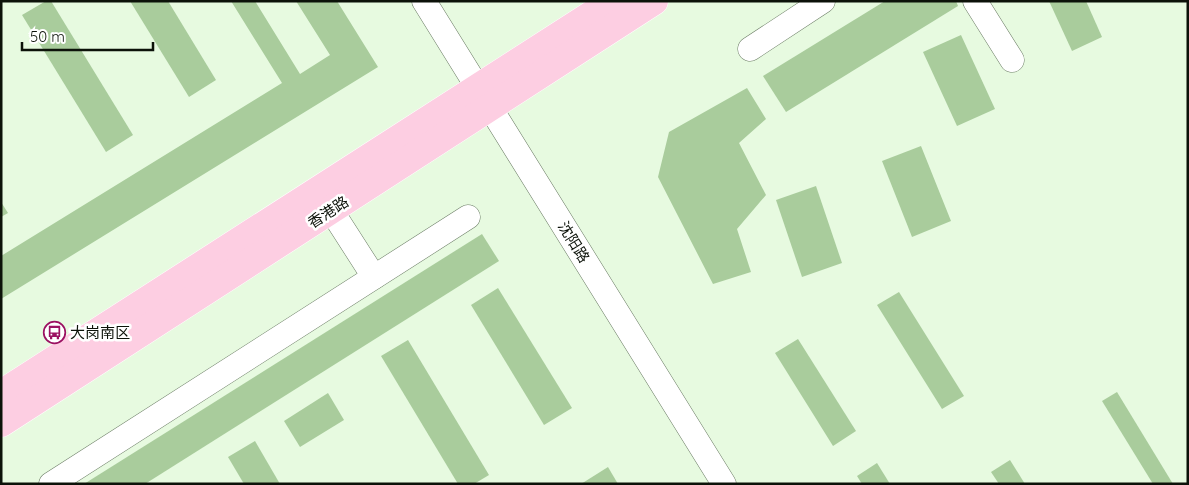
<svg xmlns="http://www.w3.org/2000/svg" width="1189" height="485" font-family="Quicksand,'Noto Sans SC',sans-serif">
	<rect width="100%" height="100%" fill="#e7fae0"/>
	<g fill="#a9cc9c">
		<polygon points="46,1 51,1 133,135 106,152 22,15"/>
		<polygon points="130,1 168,1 216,80 189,97"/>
		<polygon points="231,1 255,1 300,74 330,55 296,1 337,1 378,67 1,299 1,256 282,83"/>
		<polygon points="885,1 956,1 958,6 786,112 763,76"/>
		<polygon points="1049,1 1086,1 1102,37 1072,51"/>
		<polygon points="961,35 995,109 957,126 923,52"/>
		<polygon points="747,88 766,119 739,143 766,195 737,229 751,272 713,284 658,177 669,132"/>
		<polygon points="921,146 951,221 912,237 882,161"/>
		<polygon points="816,186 842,263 802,277 776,200"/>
		<polygon points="1,202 8,213 1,217"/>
		<polygon points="482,234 499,261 145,484 84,484"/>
		<polygon points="498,288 572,408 544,425 471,305"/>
		<polygon points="899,292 964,396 942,409 877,305"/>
		<polygon points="798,339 856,431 833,446 775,353"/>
		<polygon points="408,340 489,475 474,484 458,484 381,356"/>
		<polygon points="1117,392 1173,484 1153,484 1102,401"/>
		<polygon points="328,393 344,420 300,447 284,421"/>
		<polygon points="255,441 280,484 244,484 228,457"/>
		<polygon points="1010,460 1025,484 999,484 991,472"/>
		<polygon points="877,463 890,484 862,484 857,476"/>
		<polygon points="608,467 618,484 581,484"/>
	</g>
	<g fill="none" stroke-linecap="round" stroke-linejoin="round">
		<defs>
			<g id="minor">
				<polyline points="424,1 724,484"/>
				<polyline points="975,1 1012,60"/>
				<polyline points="750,49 823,1"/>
				<polyline points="331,210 374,277"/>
				<polyline points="51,484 468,217"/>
			</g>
			<g id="major">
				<polyline points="1,394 613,1"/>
				<polyline points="1,423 654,1"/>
			</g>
		</defs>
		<use href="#minor" stroke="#6b7c65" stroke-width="25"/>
		<use href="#major" stroke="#fff" stroke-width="29"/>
		<use href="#minor" stroke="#fff" stroke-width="24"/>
		<use href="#major" stroke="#fdcee2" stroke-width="28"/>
	</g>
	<defs>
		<symbol id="bus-ring" viewBox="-11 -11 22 22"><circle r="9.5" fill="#fff" stroke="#9b1162" stroke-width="1.5"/><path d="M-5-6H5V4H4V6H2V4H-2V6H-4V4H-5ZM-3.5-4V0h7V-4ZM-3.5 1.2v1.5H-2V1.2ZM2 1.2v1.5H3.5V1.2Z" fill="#9b1162"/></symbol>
	</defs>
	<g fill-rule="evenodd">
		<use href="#bus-ring" x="42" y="320" width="25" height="25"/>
	</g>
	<g text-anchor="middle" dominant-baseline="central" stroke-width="5" stroke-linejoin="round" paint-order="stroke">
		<g font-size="15" fill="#0c1209" stroke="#fff">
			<text transform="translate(328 212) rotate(-33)">香港路</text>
			<text transform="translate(574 242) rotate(58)">沈阳路</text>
		</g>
		<g font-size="15" fill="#0c1209" stroke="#fff" text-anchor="start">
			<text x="70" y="332">大岗南区</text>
		</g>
	</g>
	<rect width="1189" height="485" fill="none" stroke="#0c1209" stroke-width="5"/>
	<path d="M22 42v8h131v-8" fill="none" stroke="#0c1209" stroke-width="2.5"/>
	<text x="30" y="42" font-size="15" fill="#0c1209" stroke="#ffffff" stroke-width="4" paint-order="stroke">50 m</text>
</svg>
